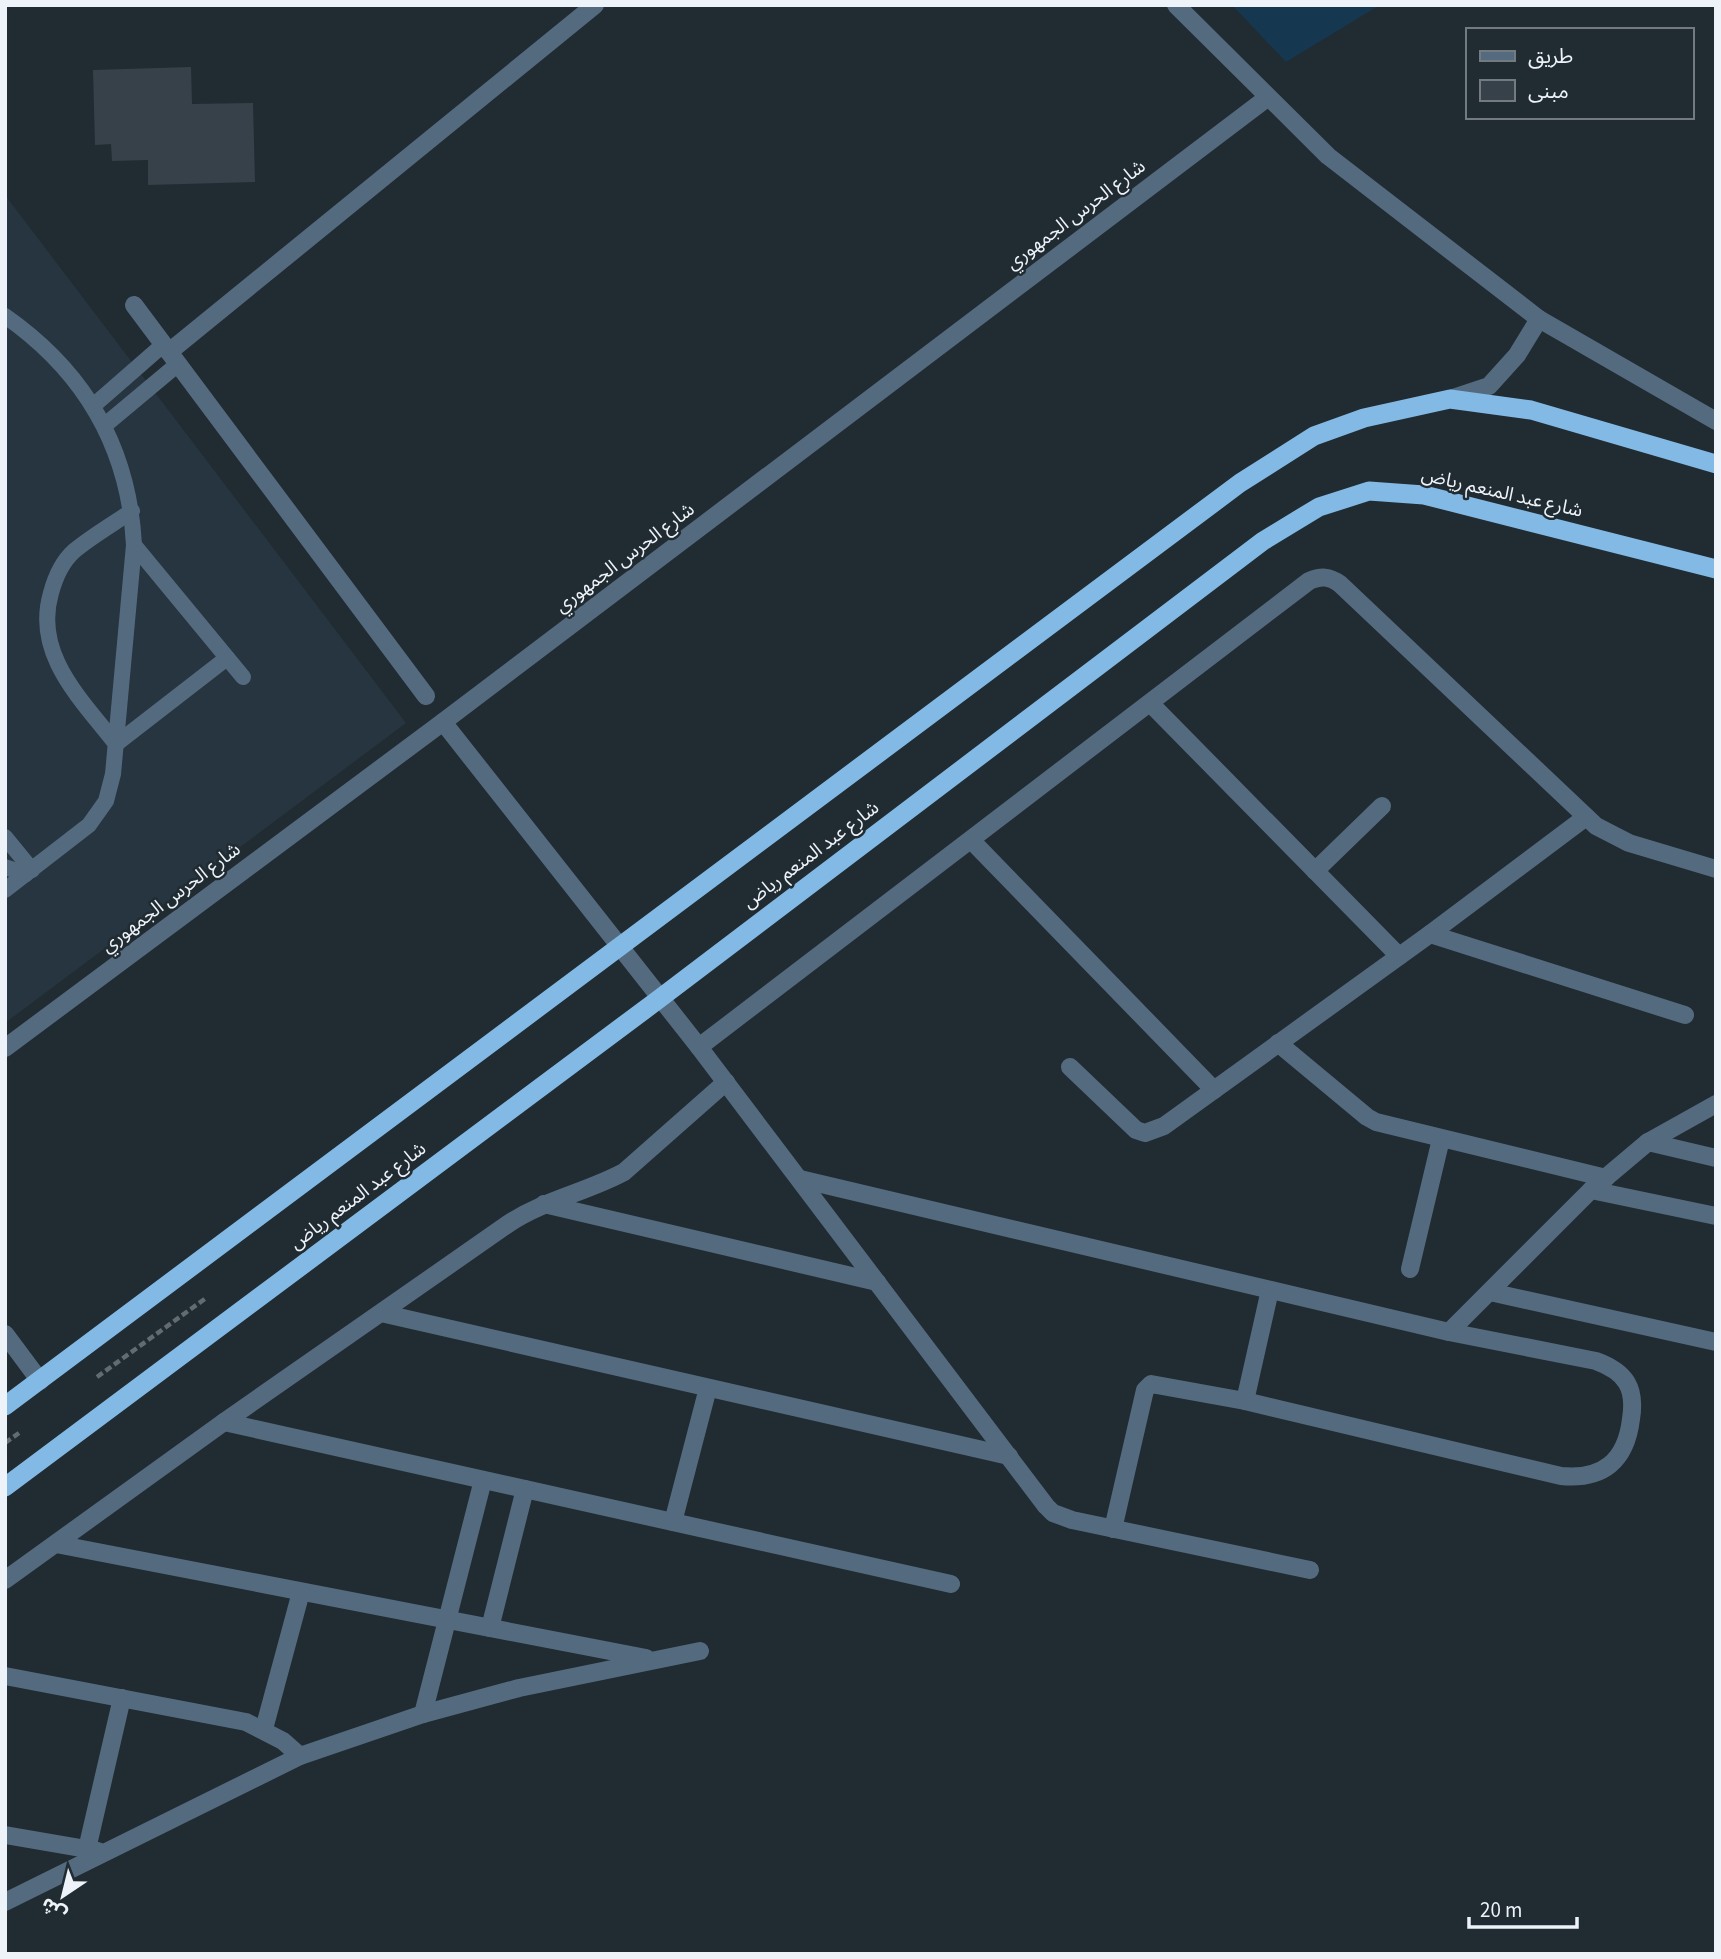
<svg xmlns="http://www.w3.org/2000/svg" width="1721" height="1959" font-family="'Source Sans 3','Noto Sans Arabic',sans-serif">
	<rect width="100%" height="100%" fill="#212b32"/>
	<polygon fill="#263540" points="5,195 406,723 5,1023"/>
	<polygon fill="#163750" points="1232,5 1380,5 1286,62"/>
	<polygon fill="#374149" points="191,67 192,104 253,103 255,182 148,185 148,160 112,161 111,144 95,145 93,70"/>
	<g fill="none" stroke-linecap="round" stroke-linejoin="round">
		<g stroke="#636b72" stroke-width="4.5" stroke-dasharray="7 3.5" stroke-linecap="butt">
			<polyline points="97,1377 206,1298"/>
			<polyline points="5,1443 19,1433"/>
		</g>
		<g stroke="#546b7f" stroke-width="16">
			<path d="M 5,316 C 85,372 129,447 134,545 L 113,774 L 106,801 L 89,825 L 5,890"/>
			<polyline points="93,406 164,344"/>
			<polyline points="105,425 178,364"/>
			<path d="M 132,511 C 113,524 92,536 74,551 C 63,561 55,578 51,593 C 33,654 81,699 116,744 L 227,658"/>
			<polyline points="134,545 243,677"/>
			<polyline points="5,837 32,870"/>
			<polyline points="5,867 26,874"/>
		</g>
		<g stroke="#546b7f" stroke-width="18">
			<polyline points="1176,5 1328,156 1539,319 1716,421"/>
			<polyline points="134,305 426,696"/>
			<polyline points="169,352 595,5"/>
			<polyline points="1450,399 1489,386 1517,355 1539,319"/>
			<polyline points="1150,703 1399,956"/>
			<polyline points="443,722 699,1047 1046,1506 1053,1513 1072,1520 1310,1570"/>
			<polyline points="971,840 1214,1090"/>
			<polyline points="1315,871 1382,806"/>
			<polyline points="1430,934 1685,1015"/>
			<polyline points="1278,1043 1367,1117 1376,1122 1606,1178"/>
			<path d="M 699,1047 L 1309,581 C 1321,576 1329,576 1340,584 L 1596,826 L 1629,843 L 1716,869"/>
			<polyline points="5,1048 443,722 1267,98"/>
			<polyline points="1070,1067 1136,1130 1145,1133 1164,1126 1430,934 1586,817"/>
			<polyline points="1648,1142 1716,1158"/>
			<path d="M 800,1179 L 1449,1332 L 1596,1361 C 1626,1372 1636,1388 1631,1419 C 1626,1461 1603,1480 1561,1476 L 1245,1401 L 1151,1384 L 1145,1390 L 1113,1529"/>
			<polyline points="1591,1190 1716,1216"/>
			<polyline points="544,1204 877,1282"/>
			<polyline points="1410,1269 1441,1139"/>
			<polyline points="1490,1292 1716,1342"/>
			<polyline points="381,1313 1009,1456"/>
			<polyline points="1449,1332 1591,1190 1648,1142 1716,1104"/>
			<polyline points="5,1334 40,1381"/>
			<polyline points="1245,1401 1270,1290"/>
			<polyline points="224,1422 951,1584"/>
			<polyline points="673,1522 708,1388"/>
			<polyline points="56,1544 646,1658"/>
			<path d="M 5,1580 L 224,1422 L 508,1224 C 544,1200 587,1192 624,1172 L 726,1082"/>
			<polyline points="490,1628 525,1489"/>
			<polyline points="5,1676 246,1722 283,1741 300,1756"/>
			<polyline points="423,1714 483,1480"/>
			<polyline points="264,1729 301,1592"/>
			<polyline points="5,1835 98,1851"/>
			<polyline points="87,1849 122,1698"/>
			<polyline points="5,1902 300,1756 423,1714 519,1688 700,1651"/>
		</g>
		<g stroke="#82bae5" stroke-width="19">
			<polyline points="5,1406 1240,483 1314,436 1364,418 1450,399 1531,410 1716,464"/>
			<polyline points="5,1487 659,999 1263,541 1319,507 1369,491 1424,495 1716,569"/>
		</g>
	</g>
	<g text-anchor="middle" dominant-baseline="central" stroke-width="5" stroke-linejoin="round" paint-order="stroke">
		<g font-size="19" fill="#edf3f8" stroke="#212b32">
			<text transform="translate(1076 215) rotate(-37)">شارع الحرس الجمهوري</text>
			<text transform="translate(1502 493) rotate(13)">شارع عبد المنعم رياض</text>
			<text transform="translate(625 558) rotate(-37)">شارع الحرس الجمهوري</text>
			<text transform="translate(811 855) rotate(-37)">شارع عبد المنعم رياض</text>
			<text transform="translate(171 898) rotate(-37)">شارع الحرس الجمهوري</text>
			<text transform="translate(358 1196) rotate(-37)">شارع عبد المنعم رياض</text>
		</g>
	</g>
	<rect width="1721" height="1959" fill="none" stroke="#edf3f8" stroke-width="14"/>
	<rect x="1466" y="28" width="228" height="91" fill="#212b32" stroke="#737b81" stroke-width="2"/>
	<rect x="1480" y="51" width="35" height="10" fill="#546b7f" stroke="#737b81" stroke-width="2"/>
	<text x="1528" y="63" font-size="21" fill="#edf3f8">طريق</text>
	<rect x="1480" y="80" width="35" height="21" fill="#374149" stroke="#737b81" stroke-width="2"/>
	<text x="1528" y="98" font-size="21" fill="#edf3f8">مبنى</text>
	<g transform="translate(63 1896) rotate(215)" stroke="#212b32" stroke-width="5" paint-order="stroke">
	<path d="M0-5L12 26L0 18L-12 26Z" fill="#edf3f8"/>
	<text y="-10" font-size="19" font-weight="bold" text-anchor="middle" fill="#edf3f8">ش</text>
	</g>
	<path d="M1469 1917v10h108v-10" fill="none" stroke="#edf3f8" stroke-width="3.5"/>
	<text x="1480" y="1917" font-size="21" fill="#edf3f8" stroke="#212b32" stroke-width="5" paint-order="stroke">20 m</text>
</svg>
